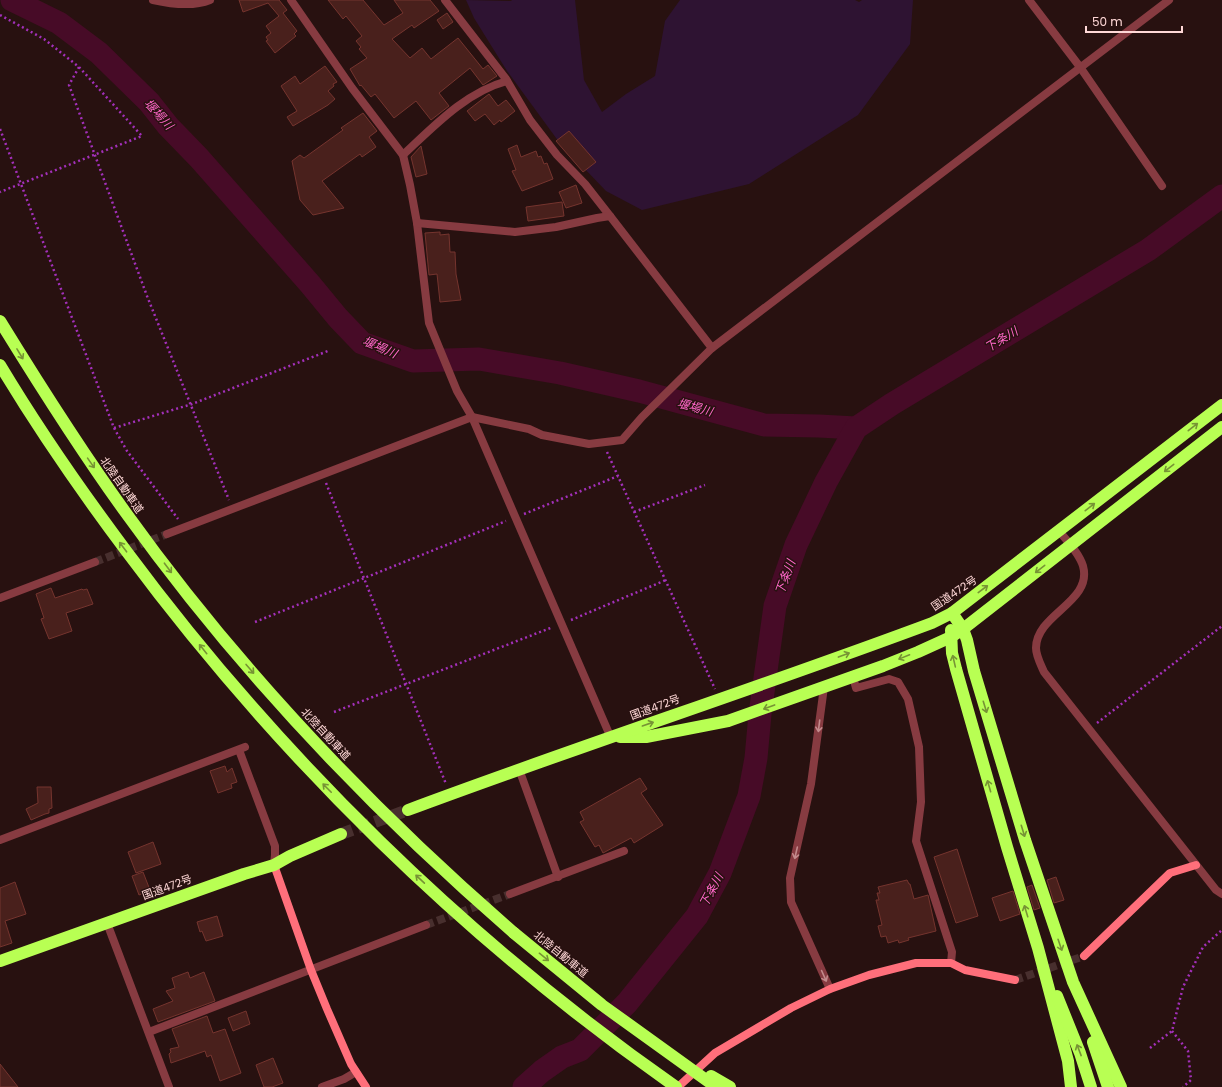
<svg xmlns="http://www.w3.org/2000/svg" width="1222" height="1087" font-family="Poppins,'Noto Sans JP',sans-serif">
	<rect width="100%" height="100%" fill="#281110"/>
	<polygon fill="#2e1332" points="466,0 511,1 512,0 575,0 584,80 602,112 626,94 655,76 665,21 680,0 855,0 859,2 862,0 913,0 910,44 858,115 749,184 642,210 606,191 559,142 507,71 474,18"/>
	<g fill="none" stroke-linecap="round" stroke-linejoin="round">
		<g stroke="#470b27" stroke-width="23">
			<polyline points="12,0 59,23 99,53 149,102 168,126 199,158 310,284 338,318 362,343 413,361 479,359 560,373 639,391 764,425 819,426 856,428"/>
			<polyline points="524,1087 542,1071 562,1057 580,1050 627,1003 697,916 720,873 749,796 756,758 760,714 775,606 796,545 826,482 856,428 892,404 1148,250 1222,196"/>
		</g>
	</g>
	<g fill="#49201c" stroke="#75342e">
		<polygon points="239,0 279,0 287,10 283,13 297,31 294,34 296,36 275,53 266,41 268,40 266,37 271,33 266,26 279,16 268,3 243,12"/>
		<polygon points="328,0 363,0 384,25 403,13 394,0 430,0 439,11 414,28 412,25 392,39 410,58 422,48 431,59 458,38 483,69 488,65 497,76 483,85 470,68 439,93 449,106 431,120 416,101 394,118 375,94 371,97 361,85 360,86 350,69 367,58 359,49 361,47 356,41 362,36 346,16 343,19"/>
		<polygon points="447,13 453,22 443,29 437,20"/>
		<polygon points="325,66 337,82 333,84 334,86 328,91 335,99 328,105 293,126 287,117 297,111 281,86 295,76 300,84"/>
		<polygon points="489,94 498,106 506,100 515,111 501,122 500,120 494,125 485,114 475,121 467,111"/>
		<polygon points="363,113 377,131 369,137 376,147 362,157 360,154 322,181 344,208 313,215 300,200 292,161 300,155 304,158 343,130 341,128"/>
		<polygon points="569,131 596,162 583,172 556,141"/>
		<polygon points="517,145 521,157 536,151 538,157 541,156 544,164 547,163 553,179 522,191 512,171 516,170 508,149"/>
		<polygon points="421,146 427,174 416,177 411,157"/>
		<polygon points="576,185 582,203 566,208 559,192"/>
		<polygon points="562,202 564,216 528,221 526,207"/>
		<polygon points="440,232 440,235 449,234 450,252 455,252 456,274 461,300 440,302 437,274 429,275 425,233"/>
		<polygon points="51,588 55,598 82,589 83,590 87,589 93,604 66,613 72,631 49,639 41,619 44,618 36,594"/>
		<polygon points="225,766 227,772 232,768 237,782 231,784 232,788 218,793 210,771"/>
		<polygon points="640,778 647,789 641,793 663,825 634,843 631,838 603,853 599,845 595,847 580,822 584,820 580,812"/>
		<polygon points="37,787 51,787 52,808 49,809 49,813 45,814 31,820 26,809 38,803"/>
		<polygon points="153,842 161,864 136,873 128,852"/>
		<polygon points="957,849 978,916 956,923 934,857"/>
		<polygon points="143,872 150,890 139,895 132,876"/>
		<polygon points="1056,877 1064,900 1054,903 1047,880"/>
		<polygon points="907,880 909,884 910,884 914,899 928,895 936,931 908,938 909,940 899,943 898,940 888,943 886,936 881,937 878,926 882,925 876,900 879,900 877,893 880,893 878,887"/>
		<polygon points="15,882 26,914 5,921 12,943 0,947 0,888"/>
		<polygon points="1032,885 1040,908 1034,910 1027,887"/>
		<polygon points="1013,891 1020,914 1000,921 992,898"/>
		<polygon points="217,916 223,936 206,941 202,931 200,932 197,922"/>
		<polygon points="188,972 190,978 204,972 215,1001 158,1022 153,1009 173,1001 166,991 175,988 172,978"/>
		<polygon points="246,1011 250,1024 233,1031 228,1018"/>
		<polygon points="207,1016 213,1033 225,1029 241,1073 220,1081 211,1055 207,1057 205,1051 171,1063 169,1054 171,1052 170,1049 179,1047 172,1029"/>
		<polygon points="273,1058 283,1083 272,1087 264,1087 256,1065"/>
		<polygon points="0,1064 18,1087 0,1087"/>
	</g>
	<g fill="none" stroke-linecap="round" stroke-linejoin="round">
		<g stroke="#482f2e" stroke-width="8" stroke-dasharray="8 4" stroke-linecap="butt">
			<polyline points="95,562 167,534"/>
			<polyline points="426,925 510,894"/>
			<polyline points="1015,980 1084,956"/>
		</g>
		<polyline stroke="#482f2e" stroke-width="12" stroke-dasharray="12 6" stroke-linecap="butt" points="341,834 408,810"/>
		<g stroke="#a330ba" stroke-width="2.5" stroke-dasharray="2 3" stroke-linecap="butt">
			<polyline points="0,15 44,39 79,67 142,136 0,192"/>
			<polyline points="79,67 69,85 147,296 229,500"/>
			<polyline points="0,129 114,428 127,451 178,519"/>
			<polyline points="114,428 192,404 328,351"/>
			<polyline points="607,452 715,689"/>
			<polyline points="326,483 446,784"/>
			<polyline points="634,512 705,485"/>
			<polyline points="524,514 618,476"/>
			<polyline points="571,620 666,580"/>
			<polyline points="255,622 506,521"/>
			<polyline points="334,712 553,627"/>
			<polyline points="1097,723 1222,626"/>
			<polyline points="1172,1031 1188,1051 1191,1080 1183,1087"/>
			<polyline points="1150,1048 1172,1031 1183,987 1203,947 1222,930"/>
		</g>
		<g stroke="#873b41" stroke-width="8">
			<path d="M 153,0 C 171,4 193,7 210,0"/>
			<polyline points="291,0 352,88 403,155 410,185 417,223 429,323 457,391 472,417 611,738"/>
			<polyline points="445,0 506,79 530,120 557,155 585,184 610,216"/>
			<polyline points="1029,0 1080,67 1162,186"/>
			<path d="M 403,155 C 434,126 466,92 507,81"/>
			<polyline points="417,223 515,232 556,227 597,218 610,216 712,348"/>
			<path d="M 1059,531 C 1067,541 1079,553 1083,566 C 1093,602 1036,614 1036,648 C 1036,656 1041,665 1044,672 L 1216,890 L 1222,894"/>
			<polyline points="167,534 472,417 529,429 542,435 589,444 622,440 642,417 712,348 1169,0"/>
			<polyline points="0,598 95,562"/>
			<polyline points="853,677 856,688 889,679 898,682 908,699 919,747 921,802 916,841 952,952 951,963"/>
			<polyline points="824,687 811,784 790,878 791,902 830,989"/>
			<polyline points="239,750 275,846 275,855 274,865"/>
			<polyline points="519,769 558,877"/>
			<polyline points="0,840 245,747"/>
			<polyline points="510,894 624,851"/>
			<polyline points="107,923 169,1087"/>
			<polyline points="149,1032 426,925"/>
			<polyline points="322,1087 344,1079 356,1072"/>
		</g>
		<g stroke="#ff6f7b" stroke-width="8">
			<polyline points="274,865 311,970 327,1009 351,1064 366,1087"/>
			<polyline points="1084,956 1170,873 1196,865"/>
			<polyline points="678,1087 715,1053 791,1008 830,989 869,975 916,963 951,963 965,970 1015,980"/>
		</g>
		<g stroke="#b8ff53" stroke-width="12">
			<path d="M 0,321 C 40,386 81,451 126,513 C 237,668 370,808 514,933"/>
			<path d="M 0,365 C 39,430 82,492 127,552 C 280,758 466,940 676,1087"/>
			<polyline points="952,613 963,629 967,640 974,671 1025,840 1073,982 1121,1087"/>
			<polyline points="951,630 952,653 956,669 1007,847 1038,948 1068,1061 1071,1087"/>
			<polyline points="620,737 646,737 728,721 883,666 918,652 951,637 963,629 1222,427"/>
			<path d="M 408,810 C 582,745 758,688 932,623 L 952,613 L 1222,405"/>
			<polyline points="0,961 244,874 274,865 290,856 341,834"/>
			<polyline points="1057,996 1080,1053 1091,1087"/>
			<polyline points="1093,1042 1108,1087"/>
		</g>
		<g stroke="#b8ff53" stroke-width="12">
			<polyline points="514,933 602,1005 716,1087"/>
			<polyline points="711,1076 730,1087"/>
		</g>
	</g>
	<defs><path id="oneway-shaft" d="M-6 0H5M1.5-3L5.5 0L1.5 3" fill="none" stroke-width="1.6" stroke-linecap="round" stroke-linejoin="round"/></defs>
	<g stroke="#779435">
		<use href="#oneway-shaft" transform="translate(20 354) rotate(59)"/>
		<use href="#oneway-shaft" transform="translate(1193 427) rotate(-38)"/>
		<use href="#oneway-shaft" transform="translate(91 463) rotate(55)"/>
		<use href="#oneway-shaft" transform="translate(1169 468) rotate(142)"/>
		<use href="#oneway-shaft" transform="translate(1090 507) rotate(-38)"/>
		<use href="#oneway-shaft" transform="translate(123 547) rotate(-127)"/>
		<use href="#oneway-shaft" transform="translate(168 568) rotate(53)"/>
		<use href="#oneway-shaft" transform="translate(1040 569) rotate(142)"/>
		<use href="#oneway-shaft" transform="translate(983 589) rotate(-37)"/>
		<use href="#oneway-shaft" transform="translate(203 649) rotate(-129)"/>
		<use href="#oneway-shaft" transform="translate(844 655) rotate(-20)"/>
		<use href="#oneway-shaft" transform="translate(904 657) rotate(158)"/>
		<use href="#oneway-shaft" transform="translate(954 661) rotate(-103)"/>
		<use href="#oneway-shaft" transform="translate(250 669) rotate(49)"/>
		<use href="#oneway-shaft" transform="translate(769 707) rotate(160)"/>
		<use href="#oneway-shaft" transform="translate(985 707) rotate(73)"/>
		<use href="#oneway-shaft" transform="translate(648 724) rotate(-19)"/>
		<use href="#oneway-shaft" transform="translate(989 786) rotate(-106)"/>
		<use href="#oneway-shaft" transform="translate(327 788) rotate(-135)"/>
		<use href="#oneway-shaft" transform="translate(1023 831) rotate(73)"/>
		<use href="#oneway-shaft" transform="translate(420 879) rotate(-137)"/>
		<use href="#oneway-shaft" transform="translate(1026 911) rotate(-107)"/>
		<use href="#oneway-shaft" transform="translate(1060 945) rotate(71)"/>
		<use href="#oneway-shaft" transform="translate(544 957) rotate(39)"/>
		<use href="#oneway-shaft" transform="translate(1079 1050) rotate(-111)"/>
	</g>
	<g stroke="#c38a8c">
		<use href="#oneway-shaft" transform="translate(819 726) rotate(97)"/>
		<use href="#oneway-shaft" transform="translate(796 853) rotate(103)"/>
		<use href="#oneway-shaft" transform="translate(824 976) rotate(66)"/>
	</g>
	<g text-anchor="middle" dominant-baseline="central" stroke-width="3" stroke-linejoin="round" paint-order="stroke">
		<g font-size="11" fill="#ffd8d7" stroke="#281110">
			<text transform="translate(122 485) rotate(55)">北陸自動車道</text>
			<text transform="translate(954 593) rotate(-34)">国道472号</text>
			<text transform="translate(655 707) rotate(-20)">国道472号</text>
			<text transform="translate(326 734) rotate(47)">北陸自動車道</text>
			<text transform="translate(167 887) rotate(-20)">国道472号</text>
			<text transform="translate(561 954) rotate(39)">北陸自動車道</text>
		</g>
		<g font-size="12" font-style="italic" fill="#ff66c9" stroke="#281110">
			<text transform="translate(159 114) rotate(48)">堰場川</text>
			<text transform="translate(1001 339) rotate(-31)">下条川</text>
			<text transform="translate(380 347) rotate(23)">堰場川</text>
			<text transform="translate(695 407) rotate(15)">堰場川</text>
			<text transform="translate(785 577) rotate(-70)">下条川</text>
			<text transform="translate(711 890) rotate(-62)">下条川</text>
		</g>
	</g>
	<path d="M1086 26v6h96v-6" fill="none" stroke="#ffd8d7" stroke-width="2"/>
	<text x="1092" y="26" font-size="12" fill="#ffd8d7" stroke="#281110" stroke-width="3" paint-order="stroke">50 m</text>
</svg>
